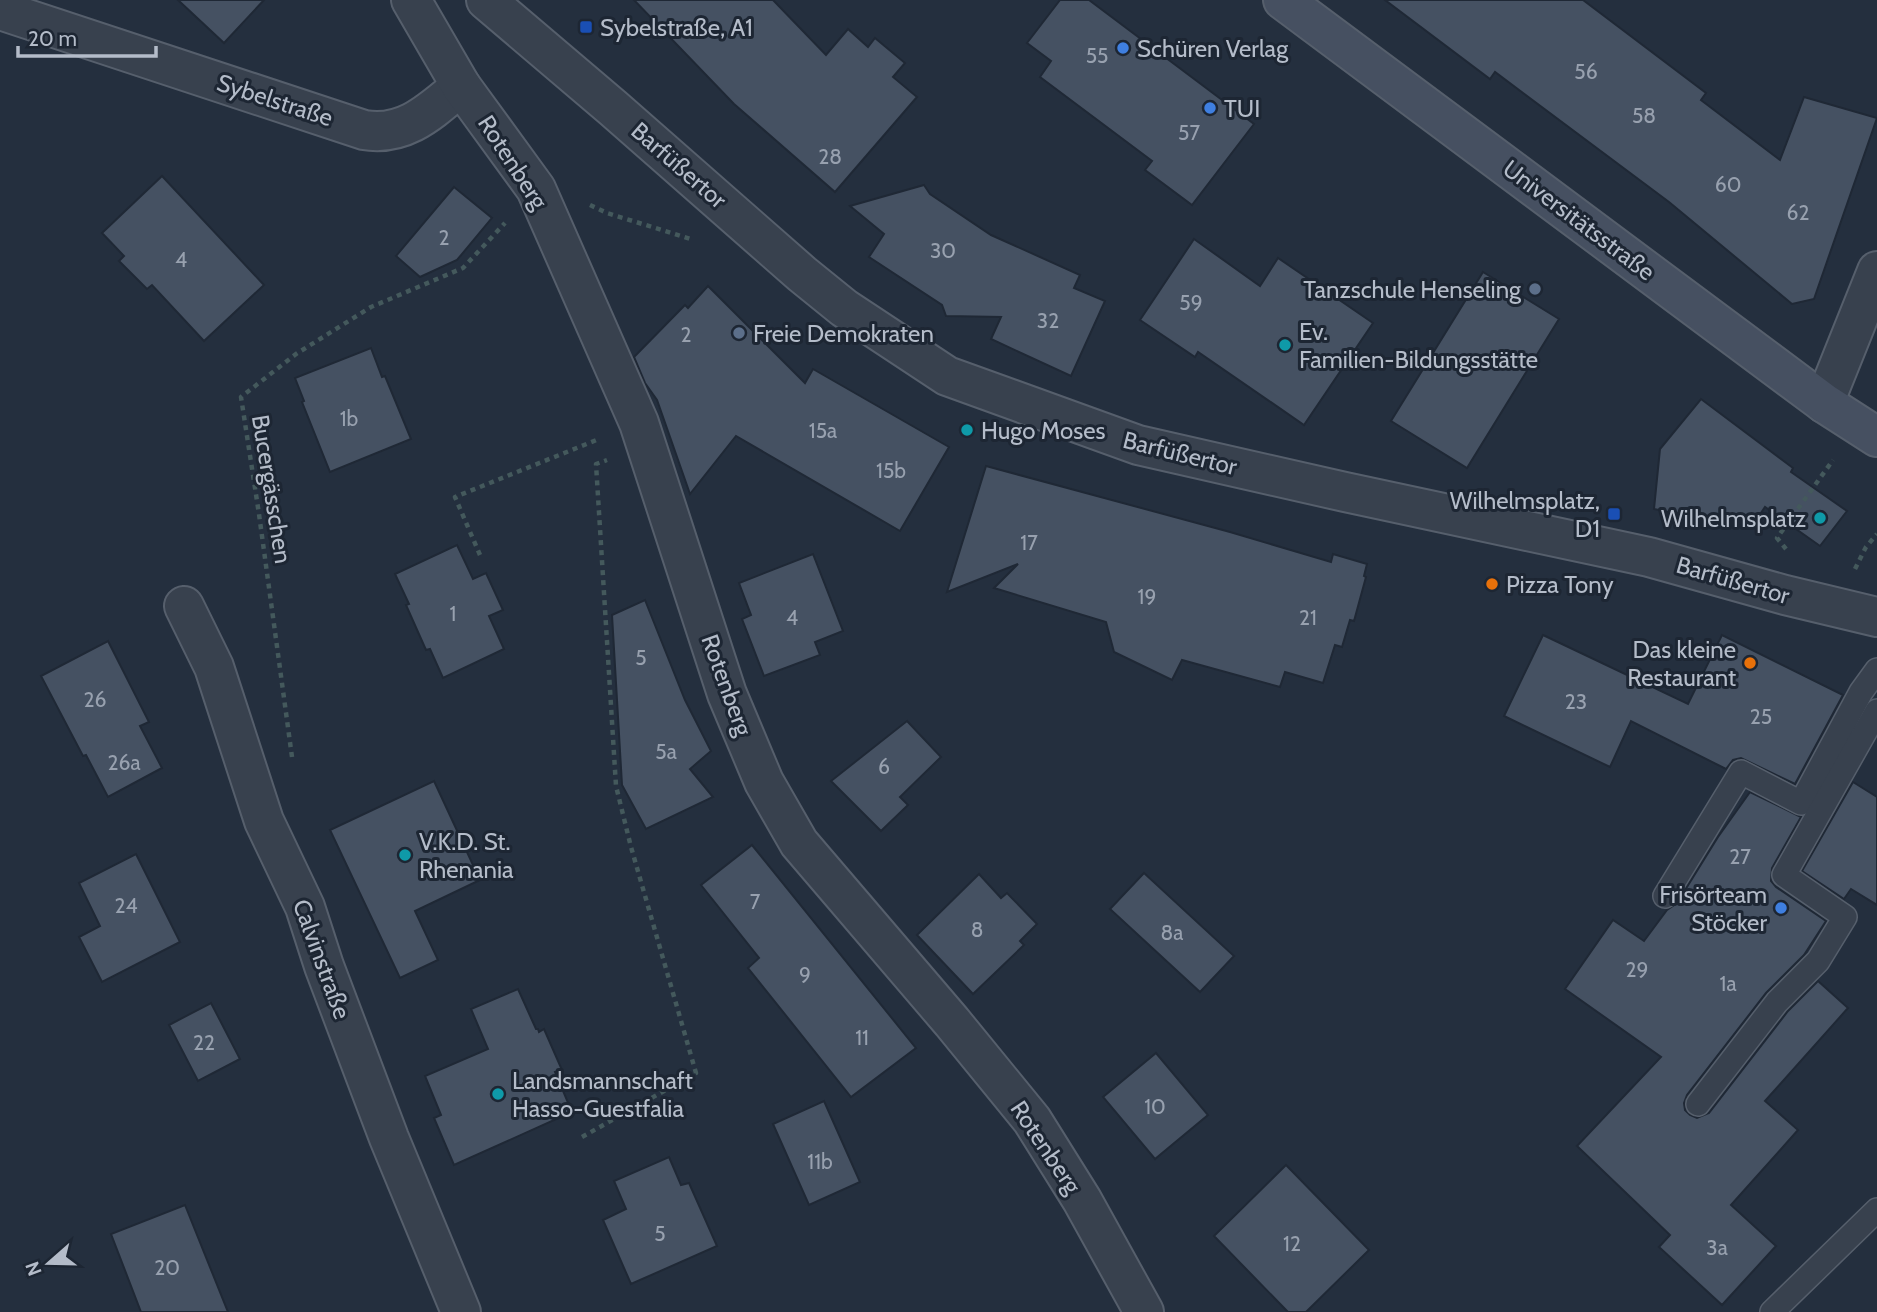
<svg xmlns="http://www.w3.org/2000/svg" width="1877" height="1312" font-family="Cabin,sans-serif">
	<rect width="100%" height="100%" fill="#242f3e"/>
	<g fill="#455162" stroke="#1f2835" stroke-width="2">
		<polygon points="178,0 264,0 224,43"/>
		<polygon points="634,0 773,0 826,55 848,29 868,47 875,38 905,63 893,77 917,97 835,192 734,104"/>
		<polygon points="1060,0 1089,0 1254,124 1192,205 1145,170 1152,161 1040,77 1051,61 1027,43"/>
		<polygon points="1385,0 1583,0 1706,93 1701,100 1780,160 1804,97 1877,118 1814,299 1792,304 1669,202 1495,72 1490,79"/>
		<polygon points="162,176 264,285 204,341 152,285 147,289 119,261 124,256 102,233"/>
		<polygon points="924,185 930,194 991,235 1080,275 1074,288 1105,301 1071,376 991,339 1001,317 946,316 942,305 869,257 884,234 850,206"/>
		<polygon points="454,187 492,218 457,260 420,277 396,256"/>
		<polygon points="1194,239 1260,286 1278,258 1373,323 1304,425 1198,352 1195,357 1140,320"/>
		<polygon points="1483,272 1559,319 1467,468 1391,421"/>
		<polygon points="708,286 805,383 813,369 949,447 900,531 736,436 690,494 657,400 645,383 634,357 685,305 688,308"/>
		<polygon points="371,348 382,377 385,376 411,439 330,472 302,402 304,401 295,378"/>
		<polygon points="1701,399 1793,468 1791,472 1847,511 1820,546 1765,507 1750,529 1654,509 1660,449"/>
		<polygon points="986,466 1230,532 1331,562 1333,554 1367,564 1364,576 1366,577 1354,621 1350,620 1342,647 1335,645 1323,683 1285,672 1280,687 1182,660 1172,680 1114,652 1106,622 994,588 1018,564 947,592"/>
		<polygon points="457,545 473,579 486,573 503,610 489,616 504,649 443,678 430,649 426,650 406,605 409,604 395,574"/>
		<polygon points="813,554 843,631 815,642 820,655 764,676 742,619 751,615 739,583"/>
		<polygon points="645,600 685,700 711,751 690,769 713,797 646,829 622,785 612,615"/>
		<polygon points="1543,635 1688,704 1722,635 1843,695 1795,784 1741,758 1733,760 1726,769 1631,721 1610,767 1504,716"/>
		<polygon points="108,641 149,722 140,726 162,768 108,797 86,755 83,756 41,676"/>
		<polygon points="907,721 941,757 900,797 908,805 881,831 831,781"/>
		<polygon points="434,781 480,880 415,911 438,960 400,978 330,830"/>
		<polygon points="1853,782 1877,797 1877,905 1851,889 1844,899 1802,871"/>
		<polygon points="1750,792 1801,817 1772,868 1771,881 1776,887 1826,921 1804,955 1766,993 1687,1095 1684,1103 1685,1110 1690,1115 1697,1118 1709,1113 1788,1011 1818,981 1848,1008 1765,1101 1798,1130 1731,1205 1776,1246 1722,1305 1659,1247 1670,1235 1577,1146 1661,1057 1565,989 1613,920 1644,941 1667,910 1677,903 1718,837"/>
		<polygon points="752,845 916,1048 851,1097 748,968 759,958 701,885"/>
		<polygon points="136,854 180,942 102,982 79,937 100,926 79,883"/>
		<polygon points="1144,873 1234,956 1200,992 1110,909"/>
		<polygon points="979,874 1001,898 1007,893 1037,924 1020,941 1024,945 973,994 917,935"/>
		<polygon points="518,989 536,1029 538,1029 539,1032 544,1029 562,1070 555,1072 572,1112 454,1165 434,1118 441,1115 425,1076 488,1049 471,1009"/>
		<polygon points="211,1003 240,1059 198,1081 169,1025"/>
		<polygon points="1156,1053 1208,1115 1155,1159 1103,1097"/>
		<polygon points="824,1101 860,1182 809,1205 773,1124"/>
		<polygon points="669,1157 681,1185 689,1183 717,1246 631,1284 603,1220 626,1209 614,1181"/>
		<polygon points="1286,1165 1369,1250 1306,1312 1288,1312 1214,1236"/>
		<polygon points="185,1205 228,1312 141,1312 111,1234"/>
	</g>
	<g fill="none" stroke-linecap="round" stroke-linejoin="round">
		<defs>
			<g id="service">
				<polyline points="1665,896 1741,772 1801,803 1861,692 1877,670"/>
				<polyline points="1698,1104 1777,1002 1818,961 1845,917 1784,875 1877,711"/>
				<polyline points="1772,1312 1877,1210"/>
			</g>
			<g id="minor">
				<path d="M 0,10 L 364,130 C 405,137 431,111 461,86"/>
				<polyline points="1824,403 1877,271"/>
				<polyline points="184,606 214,667 264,821 305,907 324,966 389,1138 461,1312"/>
			</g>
			<g id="tertiary">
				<polyline points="411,0 461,86 536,189 639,423 727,694 764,782 799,843 952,1022 1032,1120 1082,1200 1144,1312"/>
				<polyline points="486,0 613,108 802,274 844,308 947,376 1138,445 1345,492 1649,557 1785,595 1877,617"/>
			</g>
			<polyline id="secondary" points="1283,0 1824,403 1877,437"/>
		</defs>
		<use href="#service" stroke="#565f6c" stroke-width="26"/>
		<use href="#minor" stroke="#565f6c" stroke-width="42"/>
		<use href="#tertiary" stroke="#565f6c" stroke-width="42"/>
		<use href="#secondary" stroke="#565f6c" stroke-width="42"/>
		<g stroke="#44595c" stroke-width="4.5" stroke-dasharray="5 5" stroke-linecap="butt">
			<polyline points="590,205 607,213 694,240"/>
			<polyline points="1786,549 1777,538 1833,460"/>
			<polyline points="480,555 455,497 599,439"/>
			<polyline points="1855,569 1866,547 1877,534"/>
			<polyline points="292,757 259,514 241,397 296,354 371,307 463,268 505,223"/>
			<polyline points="582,1137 696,1073 631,847 616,786 596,464 607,460"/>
		</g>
		<use href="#service" stroke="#38414e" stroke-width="23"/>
		<use href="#minor" stroke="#38414e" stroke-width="38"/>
		<use href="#tertiary" stroke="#38414e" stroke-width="38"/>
		<use href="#secondary" stroke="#465061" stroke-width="38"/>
	</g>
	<g fill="#1a4fb4" stroke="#1d2633" stroke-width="2.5">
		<rect x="579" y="20" width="14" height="14" rx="3.5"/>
		<rect x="1607" y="507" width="14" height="14" rx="3.5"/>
	</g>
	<g fill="#3f7fe0" stroke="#1d2633" stroke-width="2.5">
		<circle cx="1123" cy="48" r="7"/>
		<circle cx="1210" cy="108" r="7"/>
		<circle cx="1781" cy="908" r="7"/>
	</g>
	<g fill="#5c6f8a" stroke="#1d2633" stroke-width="2.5">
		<circle cx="1535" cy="289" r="7"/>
		<circle cx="739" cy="333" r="7"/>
	</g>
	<g fill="#0f9aa8" stroke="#1d2633" stroke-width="2.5">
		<circle cx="1285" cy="345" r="7"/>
		<circle cx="967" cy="430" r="7"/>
		<circle cx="1820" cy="518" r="7"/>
		<circle cx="405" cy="855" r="7"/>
		<circle cx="498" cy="1094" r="7"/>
	</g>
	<g fill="#e8710a" stroke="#1d2633" stroke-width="2.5">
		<circle cx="1492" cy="584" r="7"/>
		<circle cx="1750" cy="663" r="7"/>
	</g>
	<g text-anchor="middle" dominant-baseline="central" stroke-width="6" stroke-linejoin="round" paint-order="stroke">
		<g font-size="21" fill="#98a1af">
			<text x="1097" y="55">55</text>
			<text x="1586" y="71">56</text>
			<text x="1644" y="115">58</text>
			<text x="1189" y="132">57</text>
			<text x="830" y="156">28</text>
			<text x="1728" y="184">60</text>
			<text x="1798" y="212">62</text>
			<text x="444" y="237">2</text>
			<text x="943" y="250">30</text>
			<text x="181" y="259">4</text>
			<text x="1191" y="302">59</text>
			<text x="1048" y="320">32</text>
			<text x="686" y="334">2</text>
			<text x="349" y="418">1b</text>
			<text x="823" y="430">15a</text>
			<text x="891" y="470">15b</text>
			<text x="1029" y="542">17</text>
			<text x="1147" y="596">19</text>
			<text x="453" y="613">1</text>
			<text x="792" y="617">4</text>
			<text x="1308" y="617">21</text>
			<text x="641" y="657">5</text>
			<text x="95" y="699">26</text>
			<text x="1576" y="701">23</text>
			<text x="1761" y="716">25</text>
			<text x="666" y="751">5a</text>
			<text x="124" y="762">26a</text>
			<text x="884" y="766">6</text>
			<text x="1740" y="856">27</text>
			<text x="755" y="901">7</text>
			<text x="126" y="905">24</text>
			<text x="977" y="929">8</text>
			<text x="1172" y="932">8a</text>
			<text x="1637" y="969">29</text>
			<text x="805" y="974">9</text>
			<text x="1728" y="983">1a</text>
			<text x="862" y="1037">11</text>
			<text x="204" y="1042">22</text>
			<text x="1155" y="1106">10</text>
			<text x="820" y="1161">11b</text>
			<text x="660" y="1233">5</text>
			<text x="1292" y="1243">12</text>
			<text x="1717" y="1247">3a</text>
			<text x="167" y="1267">20</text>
		</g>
		<g font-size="24" fill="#b4bcc9" stroke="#1d2633" text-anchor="start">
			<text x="600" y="27">Sybelstraße, A1</text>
			<text x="1137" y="48">Schüren Verlag</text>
			<text x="1224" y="108">TUI</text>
			<text x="1521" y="289" text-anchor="end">Tanzschule Henseling</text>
			<text x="1299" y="331">Ev.<tspan x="1299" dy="28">Familien-Bildungsstätte</tspan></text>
			<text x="753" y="333">Freie Demokraten</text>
			<text x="981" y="430">Hugo Moses</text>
			<text x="1600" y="500" text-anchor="end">Wilhelmsplatz,<tspan x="1600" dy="28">D1</tspan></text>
			<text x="1806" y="518" text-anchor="end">Wilhelmsplatz</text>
			<text x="1506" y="584">Pizza Tony</text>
			<text x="1736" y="649" text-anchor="end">Das kleine<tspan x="1736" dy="28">Restaurant</tspan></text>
			<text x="419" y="841">V.K.D. St.<tspan x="419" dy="28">Rhenania</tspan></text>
			<text x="1767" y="894" text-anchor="end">Frisörteam<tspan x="1767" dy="28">Stöcker</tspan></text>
			<text x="512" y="1080">Landsmannschaft<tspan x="512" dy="28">Hasso-Guestfalia</tspan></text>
		</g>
		<g font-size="24" fill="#b4bcc9" stroke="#1d2633">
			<text transform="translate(275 100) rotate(18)">Sybelstraße</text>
			<text transform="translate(513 162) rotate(57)">Rotenberg</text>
			<text transform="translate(679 165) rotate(41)">Barfüßertor</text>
			<text transform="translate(1579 220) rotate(37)">Universitätsstraße</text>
			<text transform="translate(1180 453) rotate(14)">Barfüßertor</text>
			<text transform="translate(272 489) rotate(81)">Bucergässchen</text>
			<text transform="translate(1733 580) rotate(16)">Barfüßertor</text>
			<text transform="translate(727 685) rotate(70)">Rotenberg</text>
			<text transform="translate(322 959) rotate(70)">Calvinstraße</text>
			<text transform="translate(1046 1147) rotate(56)">Rotenberg</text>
		</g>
	</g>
	<g transform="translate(49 1263) rotate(250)" stroke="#1d2633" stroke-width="5" paint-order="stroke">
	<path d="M0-5L12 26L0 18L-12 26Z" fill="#b4bcc9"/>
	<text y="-10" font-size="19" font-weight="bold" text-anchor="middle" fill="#b4bcc9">N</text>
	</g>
	<path d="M18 46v10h138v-10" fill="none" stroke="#b4bcc9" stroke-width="3.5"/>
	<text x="28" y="46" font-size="21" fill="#b4bcc9" stroke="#1d2633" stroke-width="5" paint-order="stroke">20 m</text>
</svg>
